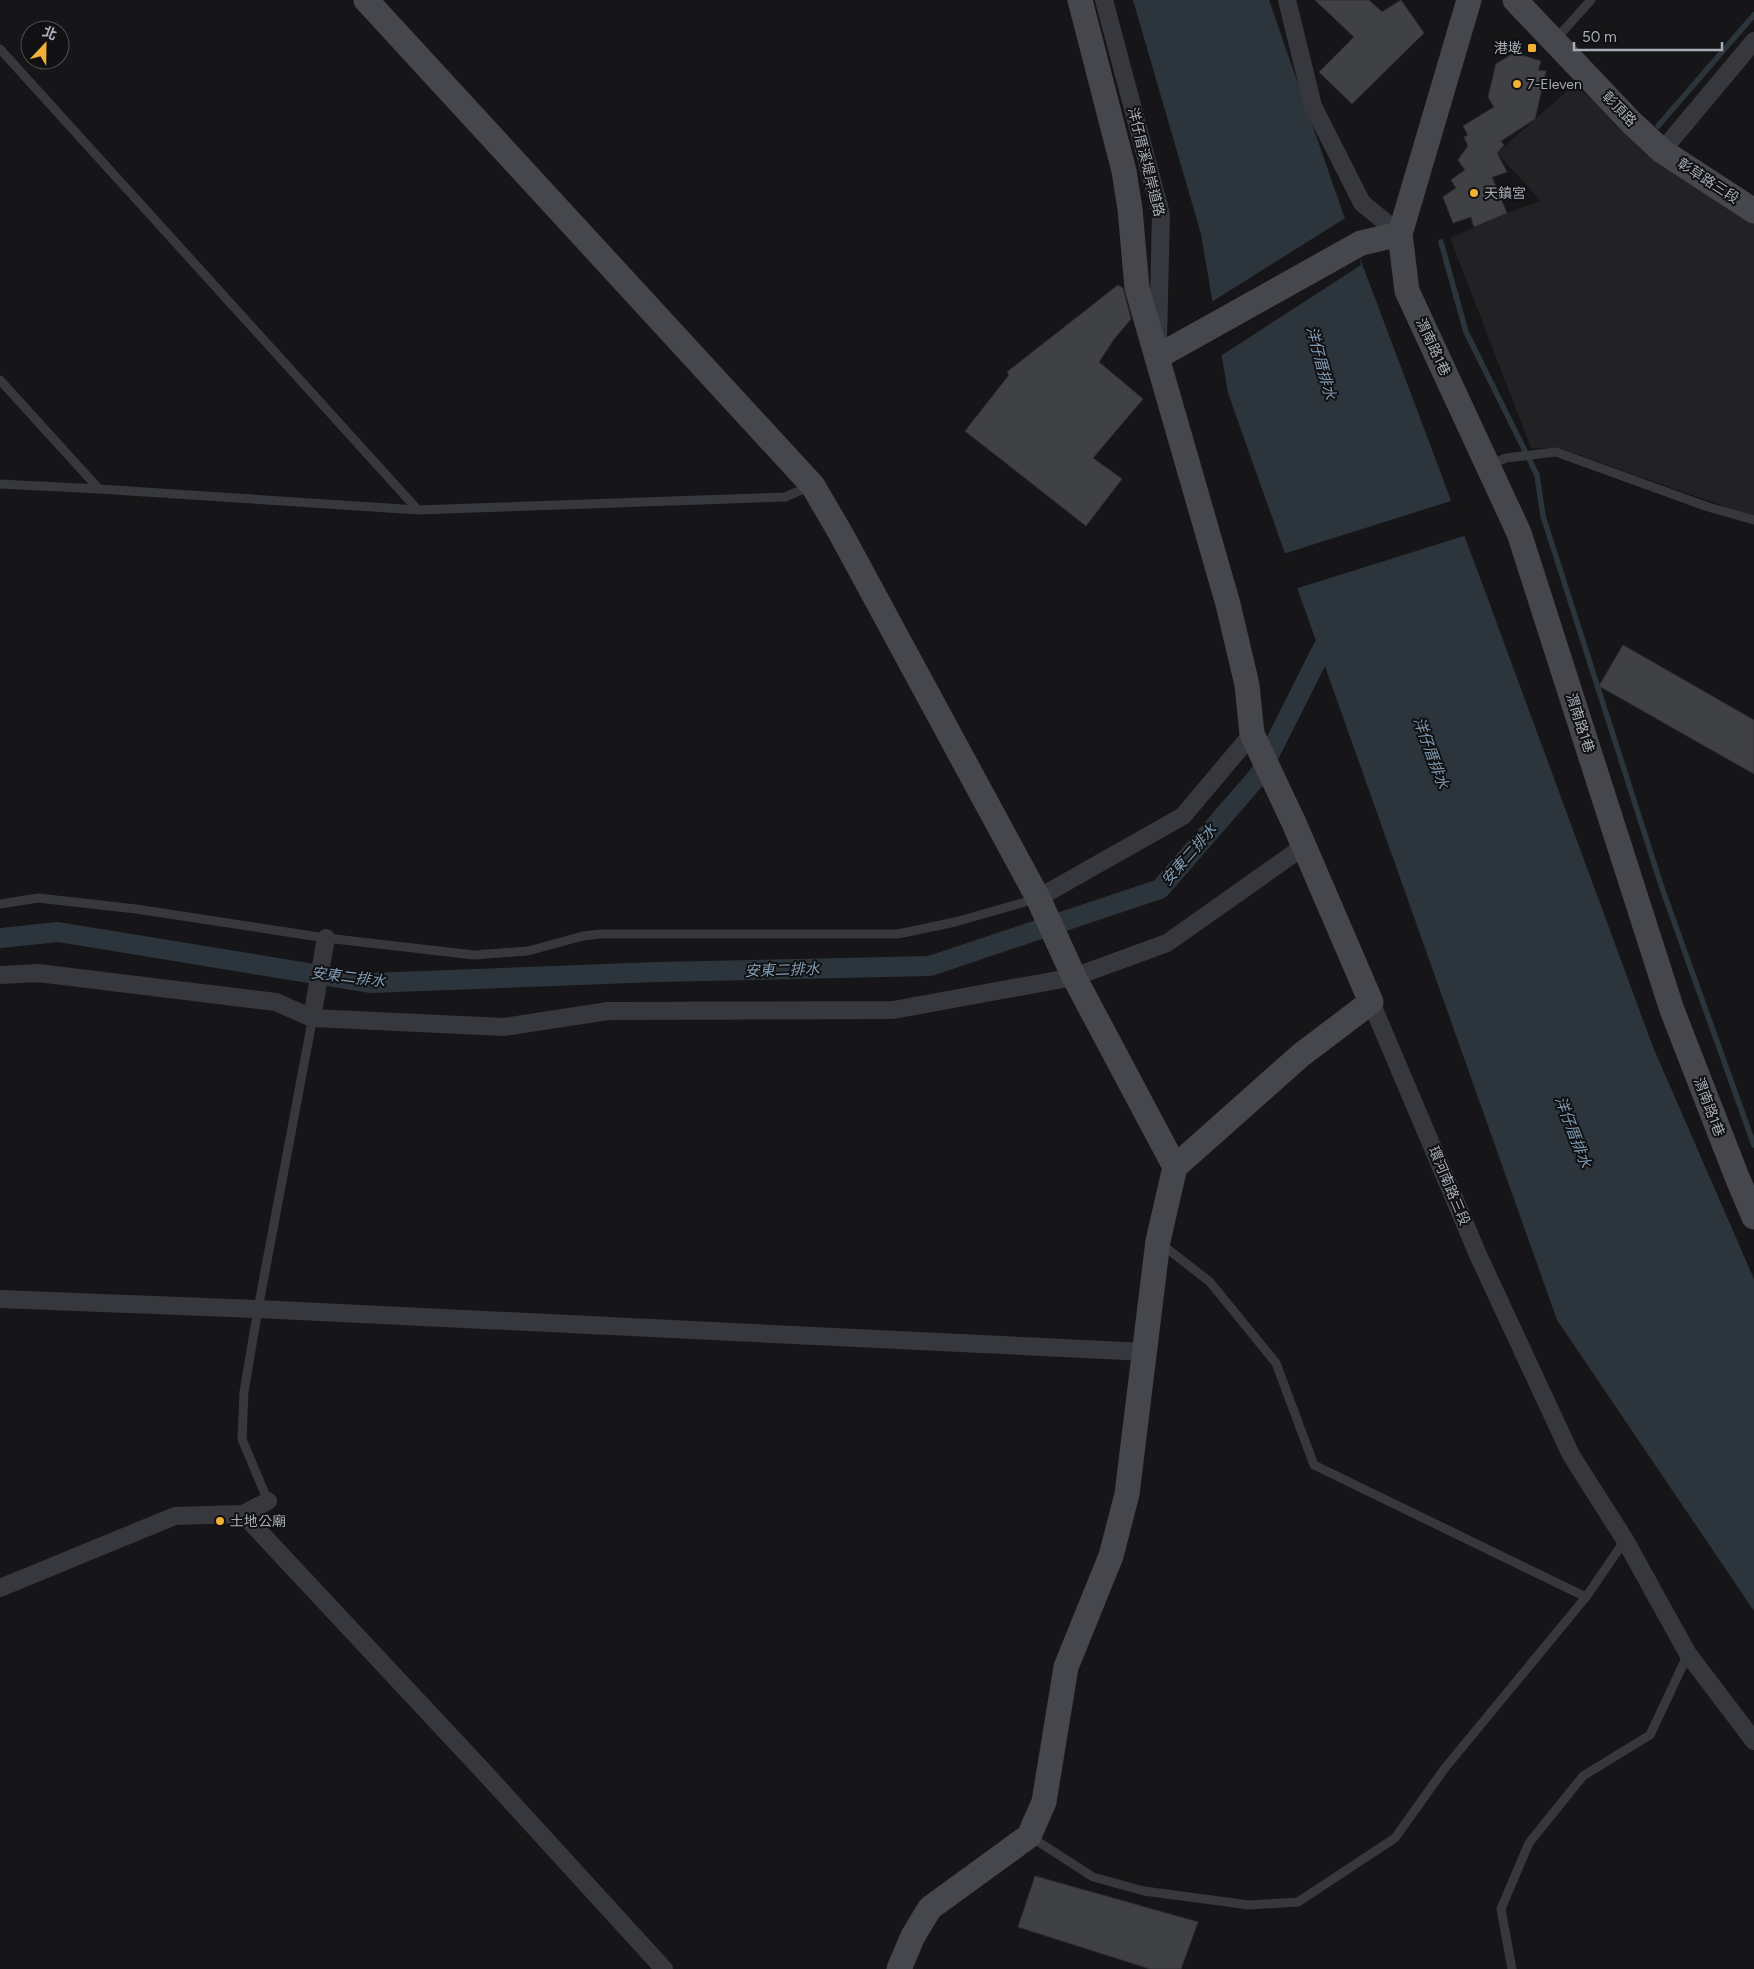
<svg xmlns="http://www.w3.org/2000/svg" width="1754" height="1969" font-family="Figtree,'Noto Sans TC',sans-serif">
	<rect width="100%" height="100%" fill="#161618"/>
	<polygon fill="#222225" points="1574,85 1662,151 1754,211 1754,517 1560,448 1531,448 1450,238 1507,213 1541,201 1497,153"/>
	<polygon fill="#2c353c" points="1133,0 1269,0 1343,213 1482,583 1653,1047 1754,1279 1754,1611 1557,1320 1228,393 1201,234"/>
	<g fill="#161618">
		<polygon points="1347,217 1358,245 1361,265 1219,357 1210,303"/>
		<polygon points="1454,500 1467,535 1295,589 1283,554"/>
	</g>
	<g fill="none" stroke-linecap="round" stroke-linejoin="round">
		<g stroke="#2c353c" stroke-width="5.5">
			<polyline points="1658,126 1754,15"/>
			<polyline points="1441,242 1466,332 1537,475 1543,516 1662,888 1754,1145"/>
		</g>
		<polyline stroke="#2c353c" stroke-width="20" points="0,938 58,932 370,983 657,972 930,966 1160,889 1259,775 1333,628"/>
	</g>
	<g fill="#404145" stroke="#303034">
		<polygon points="1315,0 1369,0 1382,12 1401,0 1424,33 1352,104 1319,72 1354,37"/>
		<polygon points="1514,53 1541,61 1538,70 1546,71 1535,119 1501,141 1504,145 1497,153 1507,172 1492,177 1507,213 1474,227 1471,217 1453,223 1443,197 1456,188 1451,180 1465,170 1458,160 1468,146 1464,137 1468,135 1463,126 1494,107 1488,97 1496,64"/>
		<polygon points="1118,285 1123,288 1131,319 1114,339 1099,362 1143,399 1093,458 1122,479 1086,526 965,431 1009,375 1007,372"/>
		<polygon points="1623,645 1754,720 1754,774 1599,686"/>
		<polygon points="1035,1876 1198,1922 1181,1969 1150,1969 1018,1927"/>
	</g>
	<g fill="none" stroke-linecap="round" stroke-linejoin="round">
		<g stroke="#37383d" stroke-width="9">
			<polyline points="1556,39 1591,0"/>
			<polyline points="0,49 418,510"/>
			<polyline points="0,380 99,489"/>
			<polyline points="1489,465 1506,458 1556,452 1708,507 1754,520"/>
			<polyline points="0,484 99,489 418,510 785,497 811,486"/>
			<polyline points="0,904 38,898 136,909 326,938 474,955 528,951 583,936 600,934 898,934 955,922 1036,899"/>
			<polyline points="1160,1243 1210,1282 1276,1363 1314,1465 1586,1597"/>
			<polyline points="268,1501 242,1439 244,1392 258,1309 313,1016"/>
			<polyline points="1031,1837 1093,1877 1144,1891 1249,1905 1298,1902 1395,1838 1445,1768 1586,1597 1625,1540"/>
			<polyline points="1512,1969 1501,1909 1529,1843 1583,1776 1650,1735 1688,1654"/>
		</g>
		<g stroke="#37383d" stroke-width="18">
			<polyline points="1104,0 1161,214 1158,339"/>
			<polyline points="1287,0 1313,106 1362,203 1400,234"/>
			<polyline points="1662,151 1754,41"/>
			<polyline points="1038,898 1183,816 1252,734"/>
			<polyline points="0,975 38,973 276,1002 312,1018 504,1027 608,1011 893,1010 1074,977 1167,943 1303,847"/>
			<polyline points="1371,1002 1479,1257 1571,1455 1625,1540 1688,1654 1754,1741"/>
			<polyline points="314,1006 326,938"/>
			<polyline points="0,1299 258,1309 1146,1352"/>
			<polyline points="243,1514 484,1772 664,1969"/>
			<polyline points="0,1588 175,1516 243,1514 268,1501"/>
		</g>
		<g stroke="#45474d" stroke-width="25">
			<polyline points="366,0 813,486 841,534 1038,898 1074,977 1175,1167"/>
			<polyline points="1469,0 1400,234 1407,291 1519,533 1672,1010 1737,1177 1754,1217"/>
			<polyline points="1515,0 1632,123 1662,151 1754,211"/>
			<polyline points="1157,357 1361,243 1400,234"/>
			<polyline points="899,1969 913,1936 930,1908 1029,1836 1044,1802 1066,1667 1111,1556 1127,1494 1158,1241 1175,1167 1301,1055 1371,1002 1294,823 1252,734 1247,685 1228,604 1137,288 1130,209 1124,171 1080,0"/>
		</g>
	</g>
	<g fill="#f2b134" stroke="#111113" stroke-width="2">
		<rect x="1527" y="43" width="10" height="10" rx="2.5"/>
		<circle cx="1517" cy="84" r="5"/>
		<circle cx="1474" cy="193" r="5"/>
		<circle cx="220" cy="1521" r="5"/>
	</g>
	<g text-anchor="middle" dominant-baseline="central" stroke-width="4" stroke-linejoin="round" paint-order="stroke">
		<g font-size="14" fill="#a8adb8" stroke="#111113" text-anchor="start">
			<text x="1522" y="48" text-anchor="end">港墘</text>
			<text x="1527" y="84">7-Eleven</text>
			<text x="1484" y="193">天鎮宮</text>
			<text x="230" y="1521">土地公廟</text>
		</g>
		<g font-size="14" fill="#a8adb8" stroke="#111113">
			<text transform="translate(1619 109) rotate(46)">彰頂路</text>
			<text transform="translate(1146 162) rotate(76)">洋仔厝溪堤岸道路</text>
			<text transform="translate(1708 181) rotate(33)">彰草路三段</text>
			<text transform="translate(1433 347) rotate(65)">渭南路1巷</text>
			<text transform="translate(1580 723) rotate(72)">渭南路1巷</text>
			<text transform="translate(1709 1107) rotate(69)">渭南路1巷</text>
			<text transform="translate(1449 1186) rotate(67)">環河南路三段</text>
		</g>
		<g font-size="15" font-style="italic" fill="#7f9bb3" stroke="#111113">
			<text transform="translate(1321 363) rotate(75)">洋仔厝排水</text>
			<text transform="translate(1431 753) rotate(70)">洋仔厝排水</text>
			<text transform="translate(1189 855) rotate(-49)">安東二排水</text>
			<text transform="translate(782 970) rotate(-2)">安東二排水</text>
			<text transform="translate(348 977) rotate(7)">安東二排水</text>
			<text transform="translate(1573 1132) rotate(69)">洋仔厝排水</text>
		</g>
	</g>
	<g transform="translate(45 45) rotate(22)"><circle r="24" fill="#111113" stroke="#4d4f55"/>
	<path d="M0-4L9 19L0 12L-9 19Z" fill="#f2b134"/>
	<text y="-8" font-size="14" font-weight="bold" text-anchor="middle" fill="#a8adb8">北</text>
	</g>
	<path d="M1574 42v8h148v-8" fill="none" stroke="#a8adb8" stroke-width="2.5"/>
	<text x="1582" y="42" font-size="15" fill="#a8adb8" stroke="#111113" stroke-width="4" paint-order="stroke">50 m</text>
</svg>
